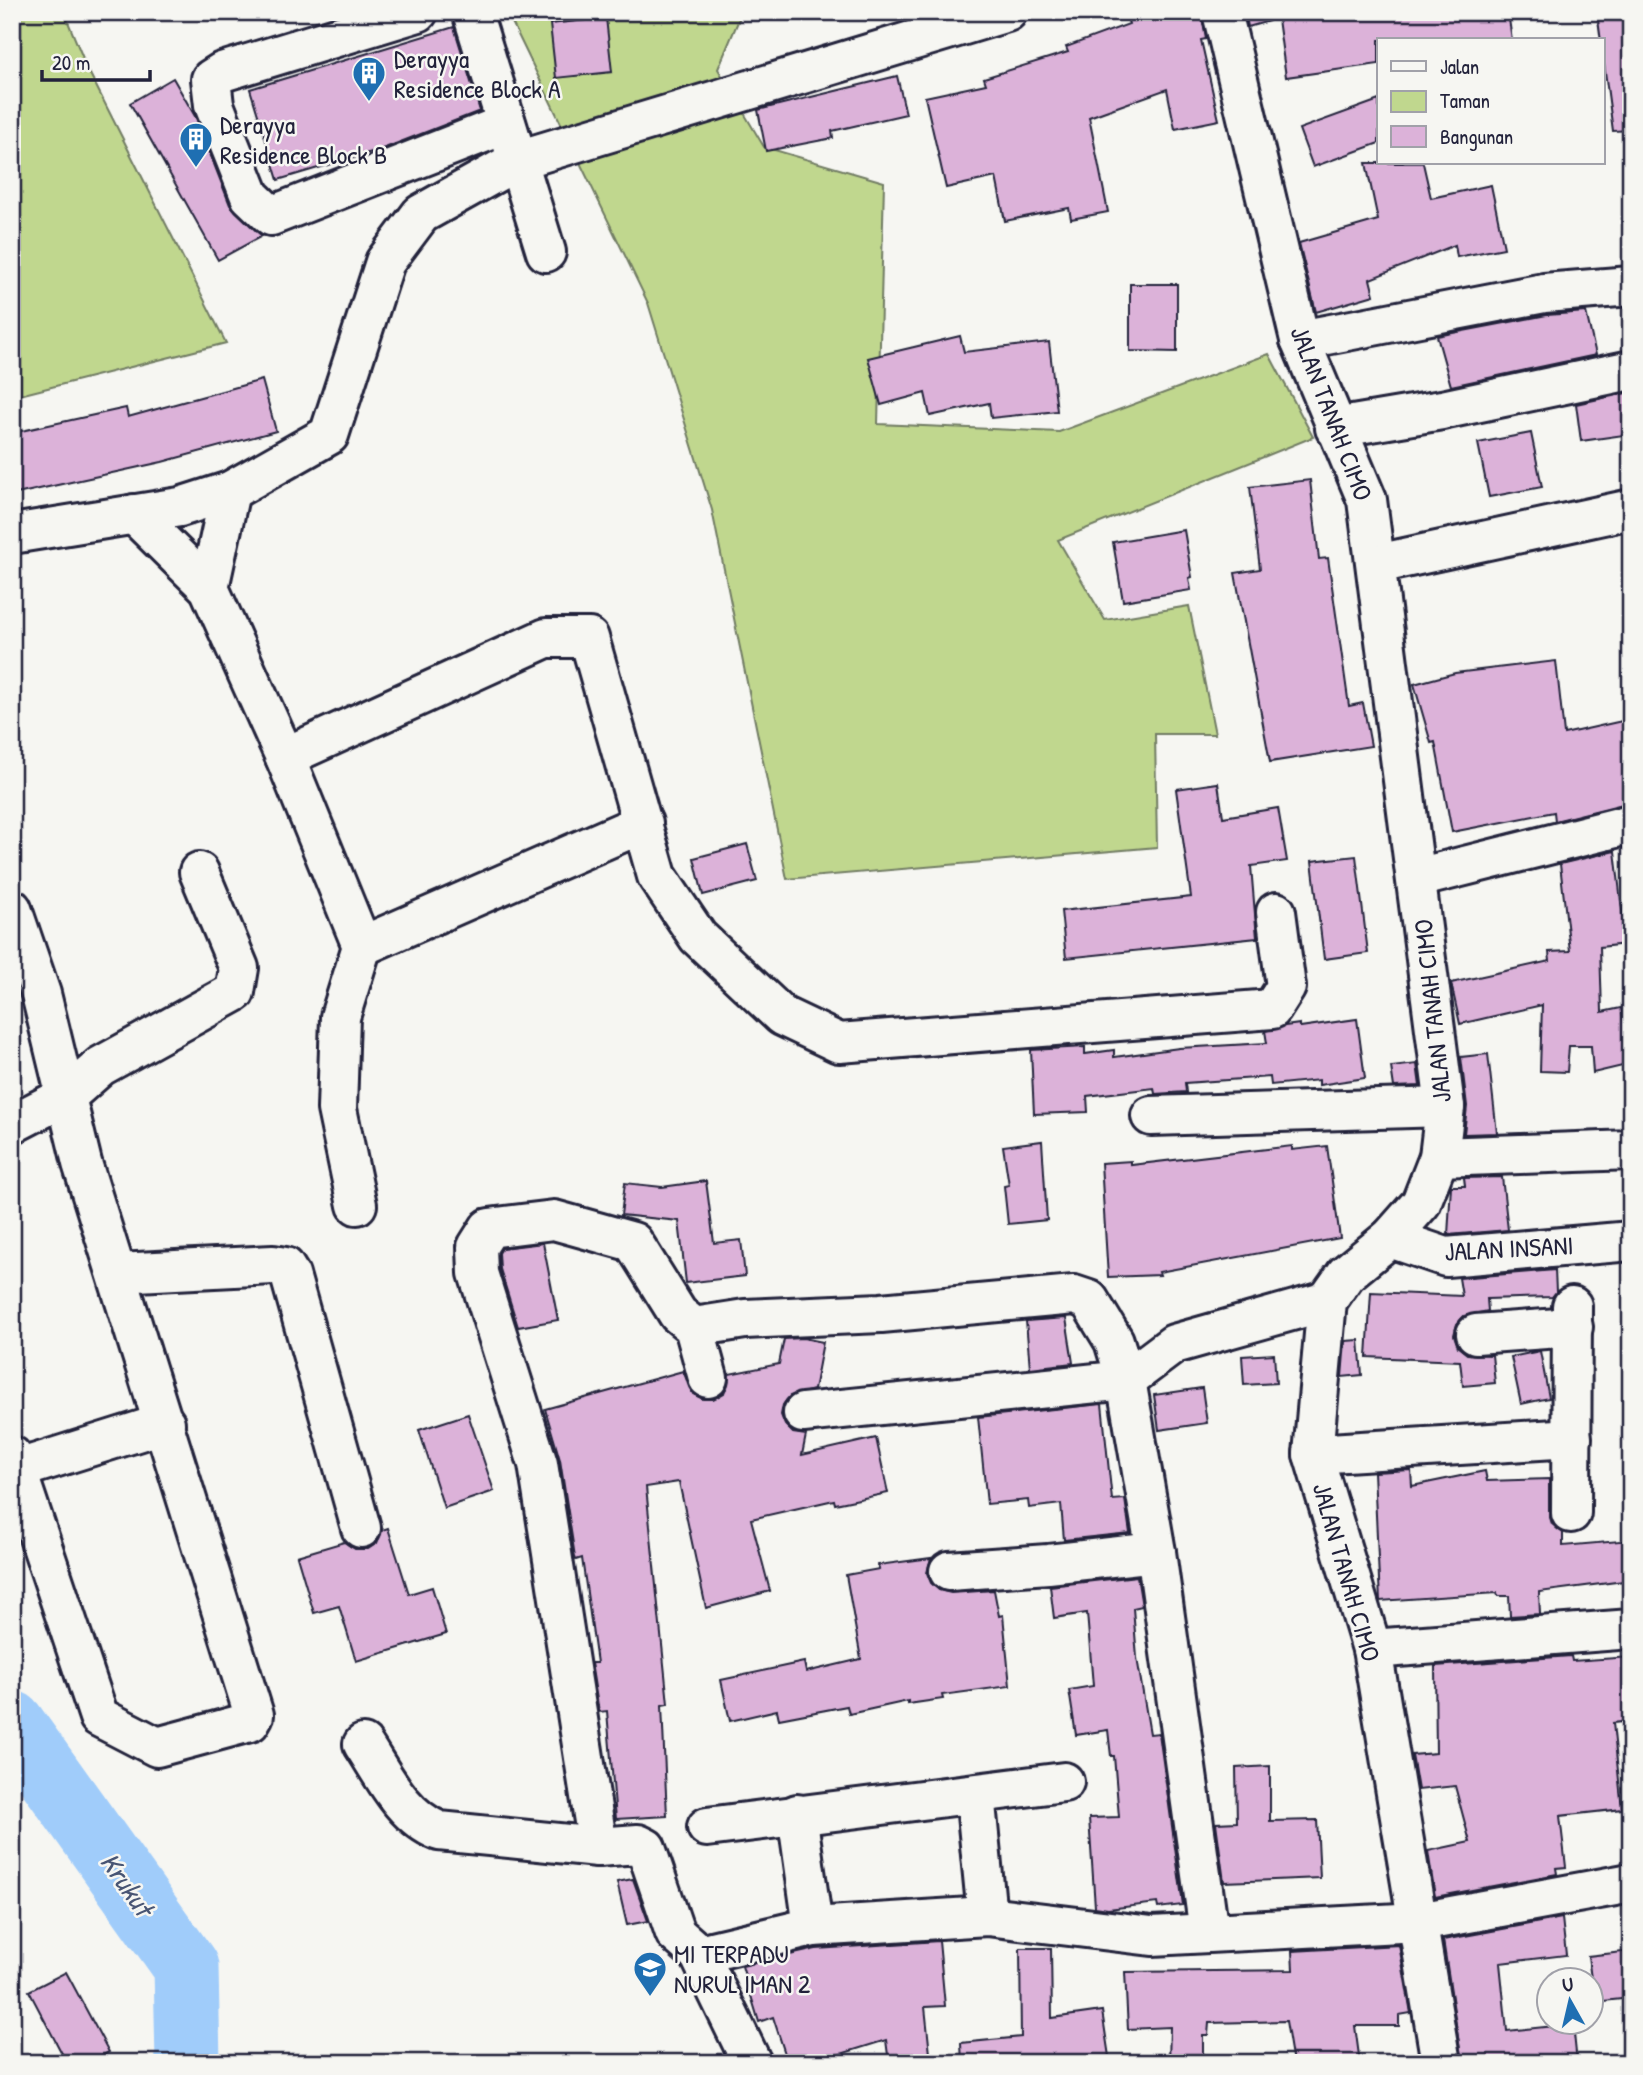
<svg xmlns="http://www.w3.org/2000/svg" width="1643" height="2075" font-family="'Patrick Hand',sans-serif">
	<rect width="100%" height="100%" fill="#f6f6f2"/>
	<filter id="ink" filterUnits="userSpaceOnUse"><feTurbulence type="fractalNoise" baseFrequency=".0143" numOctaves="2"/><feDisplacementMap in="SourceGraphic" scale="14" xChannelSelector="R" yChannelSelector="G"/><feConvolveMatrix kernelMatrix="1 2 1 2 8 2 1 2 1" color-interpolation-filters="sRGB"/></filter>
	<g filter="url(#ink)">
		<g fill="#c0d78e" stroke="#717c64" stroke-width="2">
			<polygon points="12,12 64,12 87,68 226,343 12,397"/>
			<polygon points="507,12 742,12 718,69 764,147 884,182 878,424 1059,432 1269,354 1313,437 1058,540 1105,620 1189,606 1215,734 1155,734 1157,847 787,879 712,510 648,303"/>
		</g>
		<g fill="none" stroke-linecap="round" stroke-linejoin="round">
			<polyline stroke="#a0ccfa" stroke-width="65" points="12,1723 186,1967 188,2063"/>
		</g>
		<g fill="#dcb2d9" stroke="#22223b" stroke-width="2">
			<polygon points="1125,12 1201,12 1206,39 1201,40 1219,120 1175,129 1167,89 1089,117 1108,212 1071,219 1069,208 1005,221 996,177 946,188 925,97 986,84 984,78 1068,52 1066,47 1129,24"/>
			<polygon points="1245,12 1268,12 1269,21 1248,27"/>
			<polygon points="1277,12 1508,12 1512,40 1379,40 1379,64 1286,77"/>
			<polygon points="1597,12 1631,12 1631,130 1613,131"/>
			<polygon points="606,18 612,72 556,78 550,24"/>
			<polygon points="454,27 480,111 385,148 278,180 250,89"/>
			<polygon points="897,76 906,114 832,131 833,138 766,151 758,110"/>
			<polygon points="173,78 196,118 230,205 262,236 218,260 130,103"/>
			<polygon points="1379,100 1379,143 1313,167 1299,129"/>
			<polygon points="1366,163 1423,163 1431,198 1491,185 1504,248 1457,257 1455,245 1370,279 1374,295 1316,312 1299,243 1378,220"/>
			<polygon points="1130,284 1177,284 1177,352 1130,351"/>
			<polygon points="1586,312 1596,355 1451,386 1437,336 1547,315"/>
			<polygon points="960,336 964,352 1049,342 1057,411 991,418 989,403 930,416 925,393 881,405 868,358"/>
			<polygon points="262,380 276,431 162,462 12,495 12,433 126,408 128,417"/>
			<polygon points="1631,392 1631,434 1581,441 1576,404"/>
			<polygon points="1531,433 1542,487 1489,497 1478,443"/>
			<polygon points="1310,480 1319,559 1328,558 1349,706 1363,703 1371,746 1270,762 1235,573 1260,569 1250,487"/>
			<polygon points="1184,530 1192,577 1189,578 1191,590 1123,601 1113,542"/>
			<polygon points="1556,661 1564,734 1631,719 1631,802 1555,821 1554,812 1452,832 1435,742 1431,743 1414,684 1455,673"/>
			<polygon points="1218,783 1223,817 1278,808 1287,861 1251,866 1257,938 1066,958 1061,911 1191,897 1176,789"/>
			<polygon points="747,844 757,881 703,895 694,858"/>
			<polygon points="1615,851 1626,944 1600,947 1602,1012 1621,1008 1631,1048 1631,1064 1593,1073 1591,1046 1569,1046 1567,1072 1540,1071 1542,1005 1460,1024 1451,983 1550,961 1549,952 1570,951 1560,864"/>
			<polygon points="1356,856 1368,953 1324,959 1312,861"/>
			<polygon points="1357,1019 1365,1078 1319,1085 1319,1080 1271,1085 1270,1077 1185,1083 1186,1092 1155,1094 1154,1088 1087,1096 1088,1112 1034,1114 1031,1050 1085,1047 1085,1054 1114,1050 1114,1057 1179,1048 1267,1043 1265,1031 1285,1026 1300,1024 1300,1027"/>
			<polygon points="1488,1054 1497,1133 1464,1134 1467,1106 1461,1057"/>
			<polygon points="1417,1064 1420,1086 1394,1087 1391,1067"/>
			<polygon points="1042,1141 1047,1220 1008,1224 1004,1186 1009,1185 1003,1146"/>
			<polygon points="1292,1146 1292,1150 1327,1146 1340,1238 1159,1272 1160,1275 1108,1277 1101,1163 1131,1161 1131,1165"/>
			<polygon points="1502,1177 1508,1230 1448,1235 1451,1186 1465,1186 1464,1178"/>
			<polygon points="706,1181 714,1243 741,1240 745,1276 686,1283 679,1221 621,1215 625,1183 662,1187"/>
			<polygon points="543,1243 558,1320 518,1327 500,1269 499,1253 502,1248"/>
			<polygon points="1555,1270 1556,1292 1552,1297 1487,1299 1488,1311 1464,1316 1457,1324 1454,1335 1458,1347 1467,1354 1492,1355 1495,1383 1463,1386 1460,1361 1367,1357 1371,1292 1462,1296 1459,1278"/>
			<polygon points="1066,1318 1073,1363 1030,1368 1026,1321"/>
			<polygon points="803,1338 823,1342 814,1390 790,1396 783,1405 781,1415 785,1425 793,1433 806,1435 802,1455 876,1438 888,1493 835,1504 834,1500 751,1519 770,1591 706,1608 679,1482 646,1487 668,1704 662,1705 667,1816 616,1819 607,1711 599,1712 591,1663 597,1663 582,1558 576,1560 575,1557 560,1460 545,1409 683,1371 693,1394 703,1399 713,1399 724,1393 729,1374 779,1364 784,1339"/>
			<polygon points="1359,1340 1362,1375 1342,1377 1345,1341"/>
			<polygon points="1540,1351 1549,1398 1521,1404 1511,1357"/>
			<polygon points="1274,1354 1276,1383 1244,1385 1242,1356"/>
			<polygon points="1202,1388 1207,1423 1159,1430 1154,1395"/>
			<polygon points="1102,1404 1112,1500 1125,1499 1130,1533 1064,1540 1061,1504 1029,1508 1028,1500 987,1504 978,1417"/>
			<polygon points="468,1414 494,1491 444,1508 419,1430"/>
			<polygon points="1411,1470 1412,1486 1485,1471 1487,1481 1549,1479 1549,1514 1552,1524 1563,1533 1563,1546 1631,1540 1631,1580 1539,1592 1540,1614 1510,1616 1509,1596 1498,1596 1497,1593 1380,1601 1374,1472"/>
			<polygon points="388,1528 409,1594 432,1587 446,1634 356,1661 339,1606 314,1613 297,1556 344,1542 355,1549 368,1549 377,1543 382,1530"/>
			<polygon points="931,1558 927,1573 931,1583 939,1590 951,1593 994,1590 999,1616 1003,1615 1010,1686 942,1695 943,1699 908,1704 908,1701 849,1714 847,1706 779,1719 777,1710 730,1721 721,1680 804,1662 806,1672 861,1659 846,1575 879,1569 878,1565"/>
			<polygon points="1137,1576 1142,1606 1133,1608 1137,1658 1150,1734 1159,1733 1183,1905 1158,1908 1157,1903 1108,1909 1095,1907 1089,1818 1119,1817 1114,1756 1111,1756 1108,1730 1076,1735 1069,1690 1093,1686 1087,1613 1054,1618 1050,1586"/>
			<polygon points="1571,1656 1572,1661 1631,1657 1631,1721 1613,1723 1622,1809 1560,1816 1566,1867 1556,1868 1557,1874 1435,1897 1428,1851 1470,1842 1455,1786 1418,1790 1412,1755 1436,1753 1435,1666"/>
			<polygon points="1270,1766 1270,1821 1317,1820 1320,1878 1224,1882 1216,1823 1237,1822 1236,1768"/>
			<polygon points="633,1879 648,1921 627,1925 617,1882"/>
			<polygon points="1562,1918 1566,1955 1500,1963 1507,2031 1573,2024 1577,2063 1462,2063 1443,1940"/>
			<polygon points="939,1941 945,2006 925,2007 931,2063 889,2063 886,2040 812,2063 788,2063 773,2017 759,2022 742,1966 816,1949"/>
			<polygon points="1399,1945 1411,2013 1399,2015 1399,2026 1355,2026 1360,2063 1293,2063 1286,2021 1209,2023 1208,2035 1203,2035 1203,2063 1169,2063 1170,2027 1128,2029 1125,1972 1293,1970 1292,1951"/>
			<polygon points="1020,1948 1051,1948 1052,2018 1102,2011 1110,2063 962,2063 961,2043 1021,2037"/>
			<polygon points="1631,1951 1631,1998 1594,2002 1588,1956"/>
			<polygon points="66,1972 109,2052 88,2063 67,2063 29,1991"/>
		</g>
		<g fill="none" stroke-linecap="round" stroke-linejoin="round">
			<defs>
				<g id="minor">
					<polyline points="418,12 222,72 211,79 214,105 250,196 271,216 506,124"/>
					<polyline points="472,12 546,252"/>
					<polyline points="1222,12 1300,340 1367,500 1445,1107 1439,1157 1421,1203 1390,1238 1346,1274 1327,1301 1313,1454 1372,1649 1441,2063"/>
					<polyline points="1300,340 1544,293 1631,286"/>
					<polyline points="1335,428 1442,410 1631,370"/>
					<polyline points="134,514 209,588 285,757 362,946 340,1017 337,1109 357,1205"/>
					<polyline points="12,534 180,507 230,491 329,435 385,262 421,214 518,160 1007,12"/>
					<polyline points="1377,564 1631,509"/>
					<polyline points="209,588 230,491"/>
					<polyline points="285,757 546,638 589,638 657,876 698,937 782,1016 839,1043 1272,1009 1286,987 1276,912"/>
					<polyline points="1417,878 1631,824"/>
					<polyline points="12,909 41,994 82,1163 254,1715 250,1722 157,1747 99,1717 12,1456"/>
					<polyline points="362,946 643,823"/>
					<polyline points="1151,1116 1445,1107"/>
					<polyline points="12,1124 68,1095 101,1066 235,992 239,968 199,872"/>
					<polyline points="1439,1157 1631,1150"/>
					<polyline points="1390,1238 1446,1257 1631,1241"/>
					<polyline points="117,1273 273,1265 285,1267 290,1275 361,1528"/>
					<polyline points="694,1327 745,1319 881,1313 1074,1295 1089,1300 1114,1341 1126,1380 1156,1552 1209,1932"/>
					<polyline points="1476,1334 1573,1327"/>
					<polyline points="803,1413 1126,1380 1174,1344 1327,1301"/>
					<polyline points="1313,1454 1572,1438"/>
					<polyline points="12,1471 165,1423"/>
					<polyline points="1571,1513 1572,1306"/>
					<polyline points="949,1571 1048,1564 1156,1552"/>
					<polyline points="1372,1649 1631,1629"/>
					<path d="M 363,1744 C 384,1776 402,1816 439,1831 L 598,1847 L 638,1844 L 646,1848 L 675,1933 L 699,1954 L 813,1927 L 987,1916 L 1152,1936 L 1419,1922 L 1631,1883"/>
					<polyline points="975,1794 987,1916"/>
					<polyline points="797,1814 813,1927"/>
					<polyline points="707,1827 1064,1782"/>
					<polyline points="598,1847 538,1464 478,1273 477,1247 489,1228 554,1220 633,1242 678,1314 694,1327 708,1378"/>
					<polyline points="699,1954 752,2063"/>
				</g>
			</defs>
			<use href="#minor" stroke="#22223b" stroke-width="44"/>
			<use href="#minor" stroke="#f6f6f2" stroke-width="38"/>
		</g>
	</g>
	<defs>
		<symbol id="building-pin" viewBox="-11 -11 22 30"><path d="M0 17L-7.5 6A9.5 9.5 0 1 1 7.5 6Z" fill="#1f6fb2" stroke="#f6f6f2"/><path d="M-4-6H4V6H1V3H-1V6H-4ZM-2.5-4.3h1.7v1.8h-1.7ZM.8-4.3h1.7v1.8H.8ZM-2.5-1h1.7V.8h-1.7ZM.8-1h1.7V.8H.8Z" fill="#fff"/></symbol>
		<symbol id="school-pin" viewBox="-11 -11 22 30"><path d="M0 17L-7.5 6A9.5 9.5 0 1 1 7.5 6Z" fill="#1f6fb2" stroke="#f6f6f2"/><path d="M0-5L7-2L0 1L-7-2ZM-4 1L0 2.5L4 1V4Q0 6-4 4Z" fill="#fff"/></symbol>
	</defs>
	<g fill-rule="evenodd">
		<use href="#building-pin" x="350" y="54" width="38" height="52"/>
		<use href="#building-pin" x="177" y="120" width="38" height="52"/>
		<use href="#school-pin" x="631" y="1949" width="38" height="52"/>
	</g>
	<g text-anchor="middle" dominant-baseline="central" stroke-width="5" stroke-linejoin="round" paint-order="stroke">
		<g font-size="26" fill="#22223b" stroke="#f6f6f2" text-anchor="start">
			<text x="394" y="58">Derayya<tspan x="394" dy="30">Residence Block A</tspan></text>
			<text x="220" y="124">Derayya<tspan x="220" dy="30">Residence Block B</tspan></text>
			<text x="674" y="1953">MI TERPADU<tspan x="674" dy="30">NURUL IMAN 2</tspan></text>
		</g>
		<g font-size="26" fill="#22223b" stroke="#f6f6f2">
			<text transform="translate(1332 413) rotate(69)">JALAN TANAH CIMO</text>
			<text transform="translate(1432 1011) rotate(-96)">JALAN TANAH CIMO</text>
			<text transform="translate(1509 1248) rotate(-3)">JALAN INSANI</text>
			<text transform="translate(1347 1572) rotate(74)">JALAN TANAH CIMO</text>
		</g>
		<g font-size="28" font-style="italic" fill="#485574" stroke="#f6f6f2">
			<text transform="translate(127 1884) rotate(55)">Krukut</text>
		</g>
	</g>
	<rect width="1643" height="2075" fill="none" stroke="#f6f6f2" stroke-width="42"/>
	<rect x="21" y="21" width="1601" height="2033" fill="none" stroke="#22223b" stroke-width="2.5" filter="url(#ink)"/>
	<rect x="1377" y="38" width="228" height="126" fill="#f6f6f2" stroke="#a1a1a9" stroke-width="2"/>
	<rect x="1391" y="61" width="35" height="10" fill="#f6f6f2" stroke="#a1a1a9" stroke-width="2"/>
	<text x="1440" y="74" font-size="21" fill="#22223b">Jalan</text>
	<rect x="1391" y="91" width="35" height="21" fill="#c0d78e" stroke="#a1a1a9" stroke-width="2"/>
	<text x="1440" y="108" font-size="21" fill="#22223b">Taman</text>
	<rect x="1391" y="126" width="35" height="21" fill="#dcb2d9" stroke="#a1a1a9" stroke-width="2"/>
	<text x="1440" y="144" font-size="21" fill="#22223b">Bangunan</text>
	<g transform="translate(1570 2001) rotate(352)"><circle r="33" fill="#f6f6f2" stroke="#a1a1a9" stroke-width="2"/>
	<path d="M0-5L12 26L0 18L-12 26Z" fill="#1f6fb2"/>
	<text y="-10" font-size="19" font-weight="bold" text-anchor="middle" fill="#22223b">U</text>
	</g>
	<path d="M42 70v10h108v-10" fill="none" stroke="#22223b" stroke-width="3.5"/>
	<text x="52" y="70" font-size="21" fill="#22223b" stroke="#f6f6f2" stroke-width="5" paint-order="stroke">20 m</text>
</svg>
